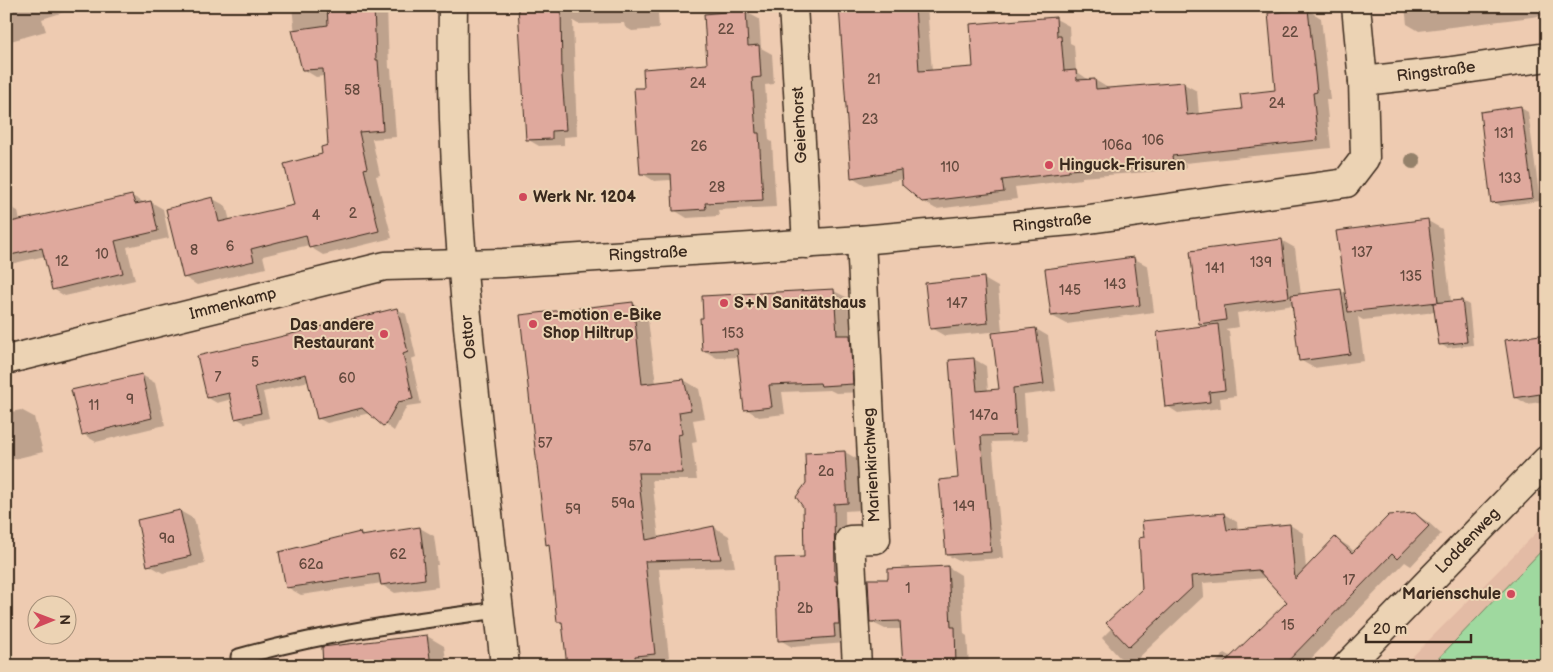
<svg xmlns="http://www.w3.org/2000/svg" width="1553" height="672" font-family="'Balsamiq Sans',sans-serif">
	<rect width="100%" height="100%" fill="#eecbb1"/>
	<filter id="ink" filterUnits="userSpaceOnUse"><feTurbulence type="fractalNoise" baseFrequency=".02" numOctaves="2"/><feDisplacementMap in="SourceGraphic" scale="10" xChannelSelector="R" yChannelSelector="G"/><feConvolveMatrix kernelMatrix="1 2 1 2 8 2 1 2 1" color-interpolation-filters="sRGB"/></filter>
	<g filter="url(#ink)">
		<polygon fill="#e3bba5" points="1547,522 1547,666 1403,666"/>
		<polygon fill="#9fd99f" stroke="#6d825e" points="1547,545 1547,666 1433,666 1432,665"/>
		<g fill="#0003">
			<polygon points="6,6 83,6 42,19 46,31 7,42"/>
			<polygon points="292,6 387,6 389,68 391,69 396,137 372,139 380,175 376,176 392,238 323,255 310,247 309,245 263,256 266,268 197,285 184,277 213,199 226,206 230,221 295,206 329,146 324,76 316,77 303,69 300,56 297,54"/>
			<polygon points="519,6 673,6 673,12 658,13 659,29 632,31 625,27 624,23 578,24 573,21 577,136 564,137 564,145 539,146 527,139"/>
			<polygon points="839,6 927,6 932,71 975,68 1056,19 1069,26 1070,43 1074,45 1076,71 1089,80 1095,80 1108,88 1108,90 1184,84 1197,91 1199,115 1244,110 1277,91 1308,10 1321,18 1330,100 1326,100 1331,148 1185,163 1186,169 1082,177 1082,179 1015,187 1017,199 936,209 922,201 903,179 865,185 852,177"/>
			<polygon points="1405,6 1547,6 1547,15 1419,31 1407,24"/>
			<polygon points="746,12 759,19 761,48 772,54 774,84 765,85 769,140 772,142 776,207 718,210 719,216 687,218 674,210 672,181 670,180 654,181 641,173 646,89 709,65"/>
			<polygon points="1521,108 1528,112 1540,201 1500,206 1493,202"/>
			<polygon points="132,196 145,203 151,202 163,209 169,238 127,247 135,280 65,296 53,289 45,256 6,265 6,205 18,211 20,222"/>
			<polygon points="1428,221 1442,229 1451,302 1462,301 1469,305 1473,345 1447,348 1440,344 1436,312 1363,320 1358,317 1364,361 1314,368 1300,360 1294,305 1237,313 1239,327 1225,329 1229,331 1236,396 1220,398 1221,408 1178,413 1167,406 1206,326 1200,323 1281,240 1295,248 1301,295 1341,291 1347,294"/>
			<polygon points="1542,224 1547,224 1547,249 1545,249"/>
			<polygon points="1133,258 1148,266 1154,312 1067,324 1052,316"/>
			<polygon points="984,279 998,287 1002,331 945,336 931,328"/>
			<polygon points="6,288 11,308 6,309"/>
			<polygon points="834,291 848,298 850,336 863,344 866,392 836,393 830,390 782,392 785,414 759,417 746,409 739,357 717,358 703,350 703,297"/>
			<polygon points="633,303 647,312 656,384 684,380 699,389 705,418 693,420 697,442 692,443 697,480 652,480 659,539 714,527 729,536 735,567 659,569 670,666 568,666 563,624 558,621 550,546 547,544"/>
			<polygon points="397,309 406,314 416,357 411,359 421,404 407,406 394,431 370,413 327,423 318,418 309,381 263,392 269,418 245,423 236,418 232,399 217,403 208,398"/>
			<polygon points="1036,329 1048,336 1056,391 1024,395 1027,441 992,442 1003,558 959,561 947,555 959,479 974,359 986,366 988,391 1000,390"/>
			<polygon points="1547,335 1547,401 1527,404 1515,397"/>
			<polygon points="142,375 155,383 165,425 96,442 83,434"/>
			<polygon points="21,410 34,417 43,452 6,461 6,413"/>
			<polygon points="845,452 857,459 860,510 845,511 847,643 792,647 780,640 805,558"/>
			<polygon points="180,511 194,519 205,564 163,573 149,565"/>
			<polygon points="1224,514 1237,522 1238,530 1290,525 1303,533 1306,569 1335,538 1348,546 1355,552 1415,514 1428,522 1441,534 1411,566 1405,562 1304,666 1213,666 1225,653 1232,657 1289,602 1266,578 1203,583 1204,596 1132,664 1119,657 1102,638"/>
			<polygon points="420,528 434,536 438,565 436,565 438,587 395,593 382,585 382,583 301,595 287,587 360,533 365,536"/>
			<polygon points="948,567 961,575 964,634 967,636 969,666 904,666 902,629 885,629 871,622 890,580"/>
			<polygon points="427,636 444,646 447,666 349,666"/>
			<polygon points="1419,659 1430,666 1413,666"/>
		</g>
		<g fill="#dfa99d" stroke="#3b2a1e">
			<polygon points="327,6 374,6 376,60 378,60 383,130 359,132 367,168 364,169 379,231 309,248 306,235 278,242 251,249 254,261 183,278 166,209 213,197 219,222 294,205 284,164 322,154 321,147 328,145 323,69 302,70 292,30 328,25"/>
			<polygon points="518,6 561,6 562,76 566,130 552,131 552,139 526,140"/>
			<polygon points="839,6 915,6 919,71 973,67 970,24 1056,17 1057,36 1061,36 1064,71 1076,70 1077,80 1095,79 1096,89 1184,82 1187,115 1242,109 1240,94 1275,90 1268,13 1308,9 1317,92 1313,93 1318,140 1172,156 1173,162 1069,170 1069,172 1002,180 1004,192 922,202 902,185 901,170 851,178"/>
			<polygon points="746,10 748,46 759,45 761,77 752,78 756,133 759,133 763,200 705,203 706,209 673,211 671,174 640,174 634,88 644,88 643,69 707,64 704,14"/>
			<polygon points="1521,106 1533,198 1491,203 1480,112"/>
			<polygon points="132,195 135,204 151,201 158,231 115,241 123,273 52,290 42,248 6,256 6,223"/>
			<polygon points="1428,219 1438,302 1348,312 1336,231"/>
			<polygon points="1282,239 1289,297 1224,306 1226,320 1199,324 1190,251"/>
			<polygon points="1134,257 1140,305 1051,316 1045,269"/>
			<polygon points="984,277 988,323 930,329 925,283"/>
			<polygon points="834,289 837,335 850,335 853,384 821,386 820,383 769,385 772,407 744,410 737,349 702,351 700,318 703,318 702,296"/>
			<polygon points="1341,289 1350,354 1299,361 1291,295"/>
			<polygon points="1462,300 1467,342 1439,345 1433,303"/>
			<polygon points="633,302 642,384 684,379 691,410 679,412 682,434 678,435 682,473 638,473 646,540 714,526 721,559 645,561 655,654 635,656 636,666 567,666 562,622 557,622 549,544 546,545 520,315"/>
			<polygon points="397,308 408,352 403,354 413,399 398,402 384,427 362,408 317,419 306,374 255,387 261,413 235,419 229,393 207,398 197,356 267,340"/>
			<polygon points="1218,324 1225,390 1209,392 1210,402 1165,407 1157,332"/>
			<polygon points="1036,328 1044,384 1013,388 1016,435 981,436 991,552 946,555 939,480 958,478 949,360 974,358 977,391 999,389 992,333"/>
			<polygon points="1547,334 1547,393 1514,398 1505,340"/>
			<polygon points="142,374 152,418 82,435 71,390"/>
			<polygon points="845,451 848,503 834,504 835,581 837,581 839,624 834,624 835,637 778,641 775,558 804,557 803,507 796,497 806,483 805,453"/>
			<polygon points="180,510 191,556 147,566 137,520"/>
			<polygon points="1224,513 1227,530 1290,524 1295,579 1335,537 1352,553 1389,515 1415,513 1429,526 1397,559 1392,554 1283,666 1221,666 1287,602 1258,570 1191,576 1192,588 1129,647 1106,623 1142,589 1139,538 1144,537 1142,521"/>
			<polygon points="420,527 424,557 423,558 425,579 381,585 379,574 286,588 279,552 360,532 361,536"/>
			<polygon points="948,566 951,627 955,627 956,666 903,666 900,621 870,622 868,579 888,579 888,569"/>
			<polygon points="427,635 431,666 323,666 322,647"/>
		</g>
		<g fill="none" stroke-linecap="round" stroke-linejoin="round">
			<defs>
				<path id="service" d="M 239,657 C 324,633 412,621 499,610"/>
				<g id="minor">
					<polyline points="793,6 807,244"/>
					<polyline points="1363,81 1445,72 1547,57"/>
					<polyline points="6,360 385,266 503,263 861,240 1082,220 1346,183 1365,158 1363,81 1356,6"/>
					<polyline points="857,666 850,540 876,539 861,240"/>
					<polyline points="1347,666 1547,460"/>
				</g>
				<path id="secondary" d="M 453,6 C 449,227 482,447 505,666"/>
			</defs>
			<use href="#service" stroke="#3b2a1e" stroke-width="19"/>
			<use href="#minor" stroke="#3b2a1e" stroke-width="31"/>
			<use href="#secondary" stroke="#3b2a1e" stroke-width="31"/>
			<use href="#service" stroke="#ecd3b4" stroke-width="15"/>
			<use href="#minor" stroke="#ecd3b4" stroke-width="28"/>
			<use href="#secondary" stroke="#ecd3b4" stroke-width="28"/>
		</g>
		<circle fill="#94816b" cx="1413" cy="161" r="8"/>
	</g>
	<g fill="#d1495b" stroke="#ecd3b4" stroke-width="2">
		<circle cx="1049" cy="165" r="5"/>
		<circle cx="523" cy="197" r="5"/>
		<circle cx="724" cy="303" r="5"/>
		<circle cx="533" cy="324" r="5"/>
		<circle cx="384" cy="334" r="5"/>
		<circle cx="1511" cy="594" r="5"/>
	</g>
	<g text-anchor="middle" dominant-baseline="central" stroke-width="4" stroke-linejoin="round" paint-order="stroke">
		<g font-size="14" fill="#644a3e">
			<text x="726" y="29">22</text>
			<text x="1290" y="32">22</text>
			<text x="874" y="79">21</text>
			<text x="698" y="83">24</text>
			<text x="352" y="90">58</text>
			<text x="1277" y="103">24</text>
			<text x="870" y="119">23</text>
			<text x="1504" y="133">131</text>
			<text x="1153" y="140">106</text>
			<text x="1117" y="145">106a</text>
			<text x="699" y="146">26</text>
			<text x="950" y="167">110</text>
			<text x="1510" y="178">133</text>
			<text x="717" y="187">28</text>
			<text x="353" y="213">2</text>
			<text x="316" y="215">4</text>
			<text x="230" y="246">6</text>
			<text x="194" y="250">8</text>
			<text x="1362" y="252">137</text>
			<text x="102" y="254">10</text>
			<text x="62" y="261">12</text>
			<text x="1261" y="262">139</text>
			<text x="1215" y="268">141</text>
			<text x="1411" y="276">135</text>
			<text x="1115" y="284">143</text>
			<text x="1070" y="290">145</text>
			<text x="957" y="303">147</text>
			<text x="733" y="333">153</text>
			<text x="255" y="362">5</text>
			<text x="218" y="377">7</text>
			<text x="347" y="378">60</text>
			<text x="130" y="399">9</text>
			<text x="94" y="405">11</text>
			<text x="984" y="415">147a</text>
			<text x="545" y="443">57</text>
			<text x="640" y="446">57a</text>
			<text x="826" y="471">2a</text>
			<text x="623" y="503">59a</text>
			<text x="964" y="506">149</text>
			<text x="573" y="509">59</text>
			<text x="167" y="538">9a</text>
			<text x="398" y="554">62</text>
			<text x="311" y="564">62a</text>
			<text x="1349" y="580">17</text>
			<text x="908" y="588">1</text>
			<text x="805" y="608">2b</text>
			<text x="1288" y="625">15</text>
		</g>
		<g font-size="16" fill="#3b2a1e" stroke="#ecd3b4">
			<text transform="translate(1436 72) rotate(-7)">Ringstraße</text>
			<text transform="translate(800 125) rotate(-93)">Geierhorst</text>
			<text transform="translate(1052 223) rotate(-6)">Ringstraße</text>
			<text transform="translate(648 254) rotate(-3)">Ringstraße</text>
			<text transform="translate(233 304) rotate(-14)">Immenkamp</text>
			<text transform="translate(469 337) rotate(-96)">Osttor</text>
			<text transform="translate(872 465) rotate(-93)">Marienkirchweg</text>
			<text transform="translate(1468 541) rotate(-46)">Loddenweg</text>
		</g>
		<g font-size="16" font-weight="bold" fill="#3b2a1e" stroke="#ecd3b4" text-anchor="start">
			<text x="1059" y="165">Hinguck-Frisuren</text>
			<text x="533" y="197">Werk Nr. 1204</text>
			<text x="734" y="303">S+N Sanitätshaus</text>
			<text x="543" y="315">e-motion e-Bike<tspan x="543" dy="18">Shop Hiltrup</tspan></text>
			<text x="374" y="325" text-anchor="end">Das andere<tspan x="374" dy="18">Restaurant</tspan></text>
			<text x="1501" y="594" text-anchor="end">Marienschule</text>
		</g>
	</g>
	<rect width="1553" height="672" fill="none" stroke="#ecd3b4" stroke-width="25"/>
	<rect x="12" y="12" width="1528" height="647" fill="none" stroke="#3b2a1e" stroke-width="2" filter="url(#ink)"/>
	<g transform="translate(52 620) rotate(89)"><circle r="24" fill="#ecd3b4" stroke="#a58f78"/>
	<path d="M0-4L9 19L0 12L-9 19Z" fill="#d1495b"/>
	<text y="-8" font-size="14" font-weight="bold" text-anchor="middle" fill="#3b2a1e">N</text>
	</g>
	<path d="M1366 634v8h105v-8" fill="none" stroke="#3b2a1e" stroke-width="2.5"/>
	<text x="1373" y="634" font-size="15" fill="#3b2a1e" stroke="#ecd3b4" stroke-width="4" paint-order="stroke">20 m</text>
</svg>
